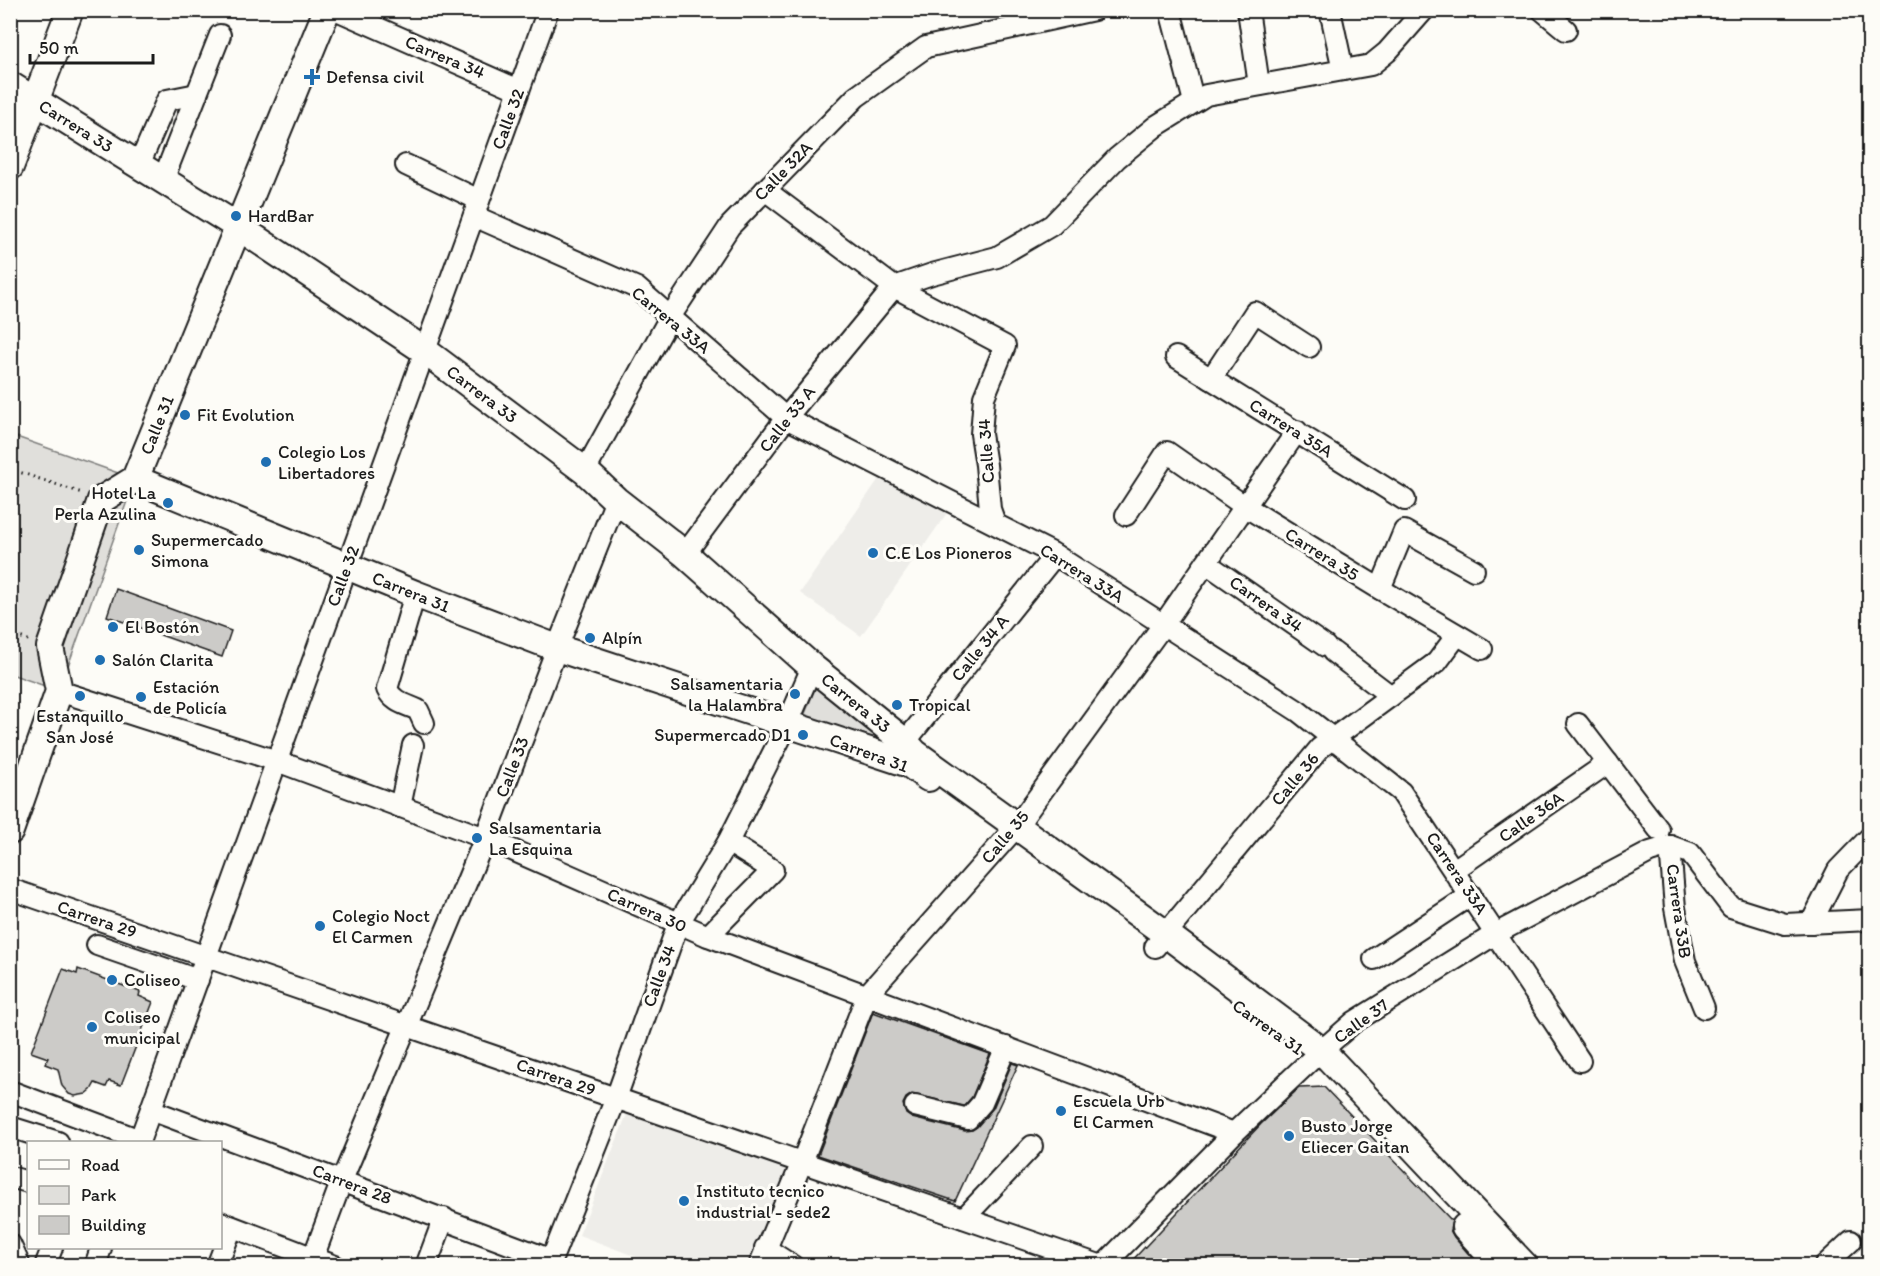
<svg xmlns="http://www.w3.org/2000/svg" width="1880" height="1276" font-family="Itim,sans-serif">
	<rect width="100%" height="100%" fill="#fdfcf7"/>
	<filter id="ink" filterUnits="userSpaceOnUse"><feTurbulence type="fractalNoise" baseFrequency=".0167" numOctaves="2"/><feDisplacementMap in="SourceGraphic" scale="12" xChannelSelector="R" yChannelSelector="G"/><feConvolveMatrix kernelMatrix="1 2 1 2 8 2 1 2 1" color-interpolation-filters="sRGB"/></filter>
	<g filter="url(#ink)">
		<g fill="#eeede9">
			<polygon points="885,470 947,513 861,636 800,593"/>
			<polygon points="627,1114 791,1166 747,1265 645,1265 647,1261 579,1235"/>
		</g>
		<g fill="#e0dfdb" stroke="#7e7e7c" stroke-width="1.5">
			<polygon points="11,435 135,479 59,691 11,674"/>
			<polygon points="817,684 890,747 802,721"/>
		</g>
		<g fill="#cccbc8" stroke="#1c1c1c" stroke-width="1.5">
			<polygon points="116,589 231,631 222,657 107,616"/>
			<polygon points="63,969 77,974 78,969 140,992 139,996 153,1002 121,1085 109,1081 106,1087 95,1083 91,1090 86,1094 75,1096 69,1094 62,1086 58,1069 45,1064 48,1058 31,1052"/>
			<polygon points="873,1012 990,1054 972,1097 964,1106 912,1094 906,1098 903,1104 906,1114 912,1118 965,1131 972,1130 977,1127 993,1108 1012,1063 1018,1065 955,1201 818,1155"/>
			<polygon points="1324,1087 1452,1221 1450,1230 1454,1237 1479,1266 1127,1266 1261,1124 1299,1088"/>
		</g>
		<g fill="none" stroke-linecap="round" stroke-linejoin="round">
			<defs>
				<g id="minor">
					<polyline points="337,10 519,90"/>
					<polyline points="1170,10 1194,102"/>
					<polyline points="1248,10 1259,85"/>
					<polyline points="1330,10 1343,70"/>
					<polyline points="1542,10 1566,30"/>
					<polyline points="139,165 167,100 197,94"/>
					<polyline points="406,165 479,200"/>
					<polyline points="163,180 220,35"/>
					<polyline points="765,190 894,287 1005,346 984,397 981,434 986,465 990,509 995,523"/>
					<polyline points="474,216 637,288 786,418 1052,553 1298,711 1401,792 1580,1061"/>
					<polyline points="894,287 932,274 997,257 1052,225 1117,158 1156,126 1206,95 1371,65 1387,52 1424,10"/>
					<polyline points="1176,357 1405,500"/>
					<polyline points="1211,379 1255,312 1309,347"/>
					<polyline points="585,471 670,317 730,226 856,97 926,47 1094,10"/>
					<polyline points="1126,515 1167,452 1246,507 1380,589 1482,649"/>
					<polyline points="685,554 786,418 894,287"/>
					<polyline points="1206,563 1325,646"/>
					<polyline points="1380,589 1404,531 1474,570"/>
					<path d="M 415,594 L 387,689 C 393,702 405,704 418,710 L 424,723"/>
					<polyline points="1333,652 1391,696"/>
					<polyline points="59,691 277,761 485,838 708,936 1234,1133"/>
					<polyline points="1578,724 1659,830"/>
					<polyline points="905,742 1055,555"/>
					<polyline points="400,807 413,745"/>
					<polyline points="1670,846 1690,853 1731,907 1785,924 1870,920"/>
					<polyline points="1670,846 1675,908 1685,961 1704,1008"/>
					<polyline points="1454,870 1608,763"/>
					<polyline points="10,889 1102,1266"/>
					<polyline points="1811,923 1838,870 1870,837"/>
					<polyline points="708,936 773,870 728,842"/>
					<polyline points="97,945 198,980"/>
					<polyline points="1155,947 1320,748 1437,662 1457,635"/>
					<polyline points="1374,959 1471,895"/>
					<polyline points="10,1091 140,1140"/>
					<polyline points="915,1106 968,1119 982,1103 1006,1047"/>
					<polyline points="151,1110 552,1260"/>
					<polyline points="10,1127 58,1142"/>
					<polyline points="139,1142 548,10"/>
					<polyline points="10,1177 28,1182"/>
					<polyline points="964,1218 1032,1146"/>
					<polyline points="220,1222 335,1266"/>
					<polyline points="10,1244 20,1266"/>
					<polyline points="765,1248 793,1266"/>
					<polyline points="45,1266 52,1248"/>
					<polyline points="95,1266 101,1248"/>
					<polyline points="217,1266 232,1227"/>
					<polyline points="310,1266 342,1180 485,838 557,648 616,500"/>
					<polyline points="426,1266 444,1218"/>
					<polyline points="549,1266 616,1098 678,924 728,842 787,725 812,667"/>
					<polyline points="759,1266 802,1162 867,995 1016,827 1163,625 1297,431"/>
					<polyline points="1103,1266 1234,1133 1312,1059 1354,1022 1497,933 1650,852 1670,846"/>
					<polyline points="1824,1266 1851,1241"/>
				</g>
				<g id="major">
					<polyline points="10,85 240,228 425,351 585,471 616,500 685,554 812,667 905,742 915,753 1166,934 1322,1051 1525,1266"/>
					<polyline points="10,167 70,10"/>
					<polyline points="135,479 415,594 557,648 909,764 928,778"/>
					<polyline points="10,831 59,691 50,647 101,500 135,479 327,10"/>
					<polyline points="1465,1227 1500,1266"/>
				</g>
			</defs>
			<use href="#minor" stroke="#1c1c1c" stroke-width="24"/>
			<use href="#major" stroke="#1c1c1c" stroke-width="30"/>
			<g stroke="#1c1c1c" stroke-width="3" stroke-dasharray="1.5 4.5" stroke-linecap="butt">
				<polyline points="10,469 82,493"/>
				<polyline points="10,634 31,641"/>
			</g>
			<use href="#minor" stroke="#fdfcf7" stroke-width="20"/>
			<use href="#major" stroke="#fdfcf7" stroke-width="26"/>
		</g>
	</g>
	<g fill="#1f6fb2" stroke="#fdfcf7" stroke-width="2">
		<path d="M309 68h6v6h6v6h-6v6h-6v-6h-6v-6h6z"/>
		<circle cx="236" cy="216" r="6"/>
		<circle cx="185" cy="415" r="6"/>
		<circle cx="266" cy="462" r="6"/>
		<circle cx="168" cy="503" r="6"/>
		<circle cx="139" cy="550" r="6"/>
		<circle cx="873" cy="553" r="6"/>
		<circle cx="113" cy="627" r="6"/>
		<circle cx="590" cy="638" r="6"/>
		<circle cx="100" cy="660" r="6"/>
		<circle cx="795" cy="694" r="6"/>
		<circle cx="80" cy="696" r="6"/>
		<circle cx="141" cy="697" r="6"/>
		<circle cx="897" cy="705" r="6"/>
		<circle cx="803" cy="735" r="6"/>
		<circle cx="477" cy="838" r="6"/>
		<circle cx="320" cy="926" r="6"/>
		<circle cx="112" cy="980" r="6"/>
		<circle cx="92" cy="1027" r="6"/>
		<circle cx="1061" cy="1111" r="6"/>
		<circle cx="1289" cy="1136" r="6"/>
		<circle cx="684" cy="1201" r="6"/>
	</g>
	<g text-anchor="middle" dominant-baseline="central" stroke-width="6" stroke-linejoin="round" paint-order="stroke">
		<g font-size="18" fill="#1c1c1c" stroke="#fdfcf7">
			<text transform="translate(445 57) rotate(23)">Carrera 34</text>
			<text transform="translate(508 119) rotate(-70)">Calle 32</text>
			<text transform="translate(76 126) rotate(32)">Carrera 33</text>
			<text transform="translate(783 171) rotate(-46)">Calle 32A</text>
			<text transform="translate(671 320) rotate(39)">Carrera 33A</text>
			<text transform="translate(482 394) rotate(37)">Carrera 33</text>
			<text transform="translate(787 419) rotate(-52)">Calle 33 A</text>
			<text transform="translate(157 425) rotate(-68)">Calle 31</text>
			<text transform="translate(1291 428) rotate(32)">Carrera 35A</text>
			<text transform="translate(986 451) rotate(-94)">Calle 34</text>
			<text transform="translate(1322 554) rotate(32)">Carrera 35</text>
			<text transform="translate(1082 573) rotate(32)">Carrera 33A</text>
			<text transform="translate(343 576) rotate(-70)">Calle 32</text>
			<text transform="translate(411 592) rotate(22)">Carrera 31</text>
			<text transform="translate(1266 604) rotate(35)">Carrera 34</text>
			<text transform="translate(980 648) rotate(-51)">Calle 34 A</text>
			<text transform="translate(856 703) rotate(39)">Carrera 33</text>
			<text transform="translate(869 753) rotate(20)">Carrera 31</text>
			<text transform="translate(512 767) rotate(-69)">Calle 33</text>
			<text transform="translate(1295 779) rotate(-50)">Calle 36</text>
			<text transform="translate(1531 817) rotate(-35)">Calle 36A</text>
			<text transform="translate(1005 837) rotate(-50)">Calle 35</text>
			<text transform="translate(1457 873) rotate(56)">Carrera 33A</text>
			<text transform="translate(647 910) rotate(24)">Carrera 30</text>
			<text transform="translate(1679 911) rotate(82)">Carrera 33B</text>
			<text transform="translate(97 919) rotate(19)">Carrera 29</text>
			<text transform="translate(659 976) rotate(-70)">Calle 34</text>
			<text transform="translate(1361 1021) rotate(-36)">Calle 37</text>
			<text transform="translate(1268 1027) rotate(35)">Carrera 31</text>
			<text transform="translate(556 1077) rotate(19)">Carrera 29</text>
			<text transform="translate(352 1184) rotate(21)">Carrera 28</text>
		</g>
		<g font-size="18" fill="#1c1c1c" stroke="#fdfcf7" text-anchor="start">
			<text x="326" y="77">Defensa civil</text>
			<text x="248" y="216">HardBar</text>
			<text x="197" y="415">Fit Evolution</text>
			<text x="278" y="452">Colegio Los<tspan x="278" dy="21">Libertadores</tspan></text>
			<text x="156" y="493" text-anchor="end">Hotel La<tspan x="156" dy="21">Perla Azulina</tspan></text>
			<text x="151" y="540">Supermercado<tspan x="151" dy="21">Simona</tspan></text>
			<text x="885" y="553">C.E Los Pioneros</text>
			<text x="125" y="627">El Bostón</text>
			<text x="602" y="638">Alpín</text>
			<text x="112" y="660">Salón Clarita</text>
			<text x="783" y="684" text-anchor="end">Salsamentaria<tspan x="783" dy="21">la Halambra</tspan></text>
			<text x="153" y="687">Estación<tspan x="153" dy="21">de Policía</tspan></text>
			<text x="909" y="705">Tropical</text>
			<text x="80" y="716" text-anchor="middle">Estanquillo<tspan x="80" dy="21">San José</tspan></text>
			<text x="791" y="735" text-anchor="end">Supermercado D1</text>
			<text x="489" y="828">Salsamentaria<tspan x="489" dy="21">La Esquina</tspan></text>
			<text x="332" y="916">Colegio Noct<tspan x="332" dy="21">El Carmen</tspan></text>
			<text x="124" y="980">Coliseo</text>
			<text x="104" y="1017">Coliseo<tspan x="104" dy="21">municipal</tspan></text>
			<text x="1073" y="1101">Escuela Urb<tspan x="1073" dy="21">El Carmen</tspan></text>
			<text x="1301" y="1126">Busto Jorge<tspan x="1301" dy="21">Eliecer Gaitan</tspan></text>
			<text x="696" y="1191">Instituto tecnico<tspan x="696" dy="21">industrial - sede2</tspan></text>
		</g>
	</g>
	<rect width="1880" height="1276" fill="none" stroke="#fdfcf7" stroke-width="36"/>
	<rect x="18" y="18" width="1844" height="1240" fill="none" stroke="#1c1c1c" stroke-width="2" filter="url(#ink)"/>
	<rect x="27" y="1141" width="195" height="108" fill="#fdfcf7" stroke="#a3a29f" stroke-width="1.5"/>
	<rect x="39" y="1160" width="30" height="9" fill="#fdfcf7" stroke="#a3a29f" stroke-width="1.5"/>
	<text x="81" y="1171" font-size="18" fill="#1c1c1c">Road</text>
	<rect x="39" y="1186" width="30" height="18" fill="#e0dfdb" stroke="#a3a29f" stroke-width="1.5"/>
	<text x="81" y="1201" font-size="18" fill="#1c1c1c">Park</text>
	<rect x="39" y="1216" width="30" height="18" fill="#cccbc8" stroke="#a3a29f" stroke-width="1.5"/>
	<text x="81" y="1231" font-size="18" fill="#1c1c1c">Building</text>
	<path d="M30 54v9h123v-9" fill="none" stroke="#1c1c1c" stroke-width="3"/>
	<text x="39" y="54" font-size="18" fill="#1c1c1c" stroke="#fdfcf7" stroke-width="4.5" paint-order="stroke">50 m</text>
</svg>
